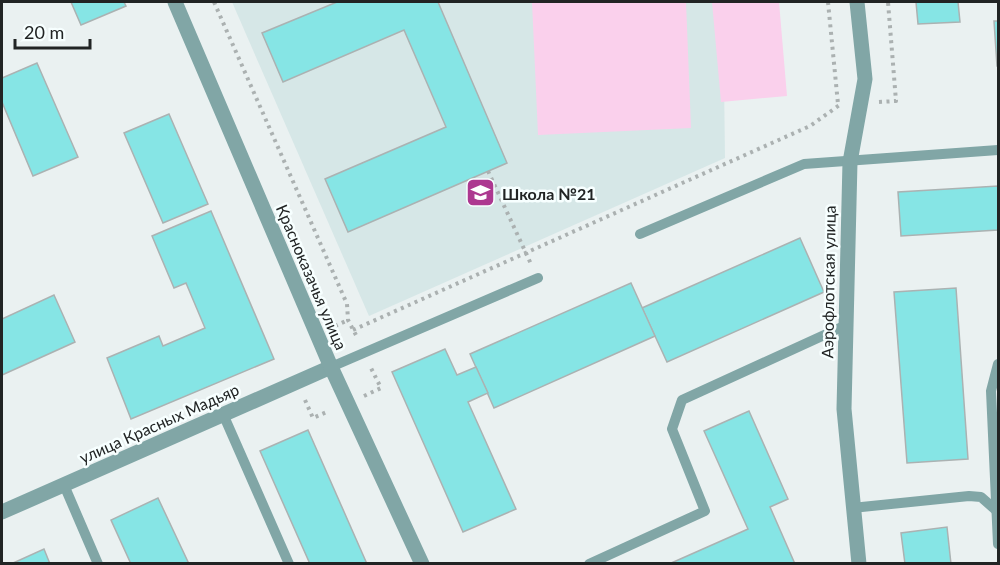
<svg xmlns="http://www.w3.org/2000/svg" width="1000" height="565" font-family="Lato,sans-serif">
	<rect width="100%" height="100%" fill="#eaf1f1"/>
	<polygon fill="#d6e7e7" points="232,2 723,2 725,158 369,316"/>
	<g fill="#fad0ec">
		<polygon points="532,2 686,2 691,128 538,135"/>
		<polygon points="712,2 779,2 787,96 721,102"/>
	</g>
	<g fill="#86e5e5" stroke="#abb2b2" stroke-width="1.5">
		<polygon points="71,2 124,2 126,6 81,25"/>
		<polygon points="337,2 438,2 507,163 348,232 325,179 446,127 404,30 283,82 262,33"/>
		<polygon points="916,2 958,2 960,22 918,24"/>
		<polygon points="994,21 998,21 998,66 997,66"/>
		<polygon points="37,63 78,157 33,176 2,102 2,78"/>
		<polygon points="169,114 208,204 163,223 124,133"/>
		<polygon points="998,186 998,230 901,236 898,192"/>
		<polygon points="211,211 274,359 131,419 107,358 159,336 163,346 205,328 186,283 174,288 152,236"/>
		<polygon points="800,238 824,292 667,362 642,308"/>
		<polygon points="631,283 655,336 494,408 470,354"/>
		<polygon points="956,288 968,459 907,463 894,292"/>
		<polygon points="54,295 75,342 2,375 2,319"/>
		<polygon points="445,349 457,375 476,367 488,393 468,402 516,509 463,532 392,372"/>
		<polygon points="749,411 788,499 770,507 795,564 669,564 748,529 704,431"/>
		<polygon points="308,430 367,564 310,564 260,451"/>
		<polygon points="158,498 189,564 131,564 111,520"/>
		<polygon points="947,527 951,564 905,564 901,533"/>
		<polygon points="44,549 50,564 11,564"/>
	</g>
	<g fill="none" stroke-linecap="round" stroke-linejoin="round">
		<g stroke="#abb1b1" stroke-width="4" stroke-dasharray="3 4.5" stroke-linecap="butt">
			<polyline points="214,2 347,304 348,320 357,337"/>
			<polyline points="828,2 838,104"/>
			<polyline points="879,102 896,101 888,2"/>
			<polyline points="488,171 531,264"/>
			<polyline points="335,326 348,320"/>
			<polyline points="353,330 810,126 841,104"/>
			<polyline points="364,396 381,388 371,368"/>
			<polyline points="305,400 313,418 329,411"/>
		</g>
		<g stroke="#81a6a6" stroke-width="10">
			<polyline points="640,234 804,164 998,150"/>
			<polyline points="998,364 991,391 998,544"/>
			<polyline points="331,367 538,278"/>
			<polyline points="223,414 289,564"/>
			<polyline points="64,485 98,564"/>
			<polyline points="852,508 969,496 981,497 998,512"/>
			<polyline points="589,564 705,511 672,429 682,400 844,326"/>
		</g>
		<g stroke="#81a6a6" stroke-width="15">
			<polyline points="857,2 865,79 850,162 844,409 859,564"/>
			<polyline points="2,512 331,367"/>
		</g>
		<polyline stroke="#81a6a6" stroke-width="15" points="175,2 331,367 422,564"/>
	</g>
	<defs>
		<symbol id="school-square" viewBox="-11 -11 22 22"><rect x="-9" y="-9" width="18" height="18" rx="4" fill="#ad3890" stroke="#f7ffff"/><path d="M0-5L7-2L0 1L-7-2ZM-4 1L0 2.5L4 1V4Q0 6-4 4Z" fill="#fff"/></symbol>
	</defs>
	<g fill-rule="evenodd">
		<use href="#school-square" x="464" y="176" width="33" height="33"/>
	</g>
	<g text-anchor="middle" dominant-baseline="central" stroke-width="5" stroke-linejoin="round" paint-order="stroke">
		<g font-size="16" font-weight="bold" fill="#212424" stroke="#f7ffff" text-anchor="start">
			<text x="502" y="193">Школа №21</text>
		</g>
		<g font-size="16" fill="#212424" stroke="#f7ffff">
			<text transform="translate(312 277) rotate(67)">Красноказачья улица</text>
			<text transform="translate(828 282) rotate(-89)">Аэрофлотская улица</text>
			<text transform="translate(159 423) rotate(-24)">улица Красных Мадьяр</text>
		</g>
	</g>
	<rect width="1000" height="565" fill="none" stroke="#212424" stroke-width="6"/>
	<path d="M15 39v9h75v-9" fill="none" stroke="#212424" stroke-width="3"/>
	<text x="24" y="39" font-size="18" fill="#212424" stroke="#f7ffff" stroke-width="4.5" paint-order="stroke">20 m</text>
</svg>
